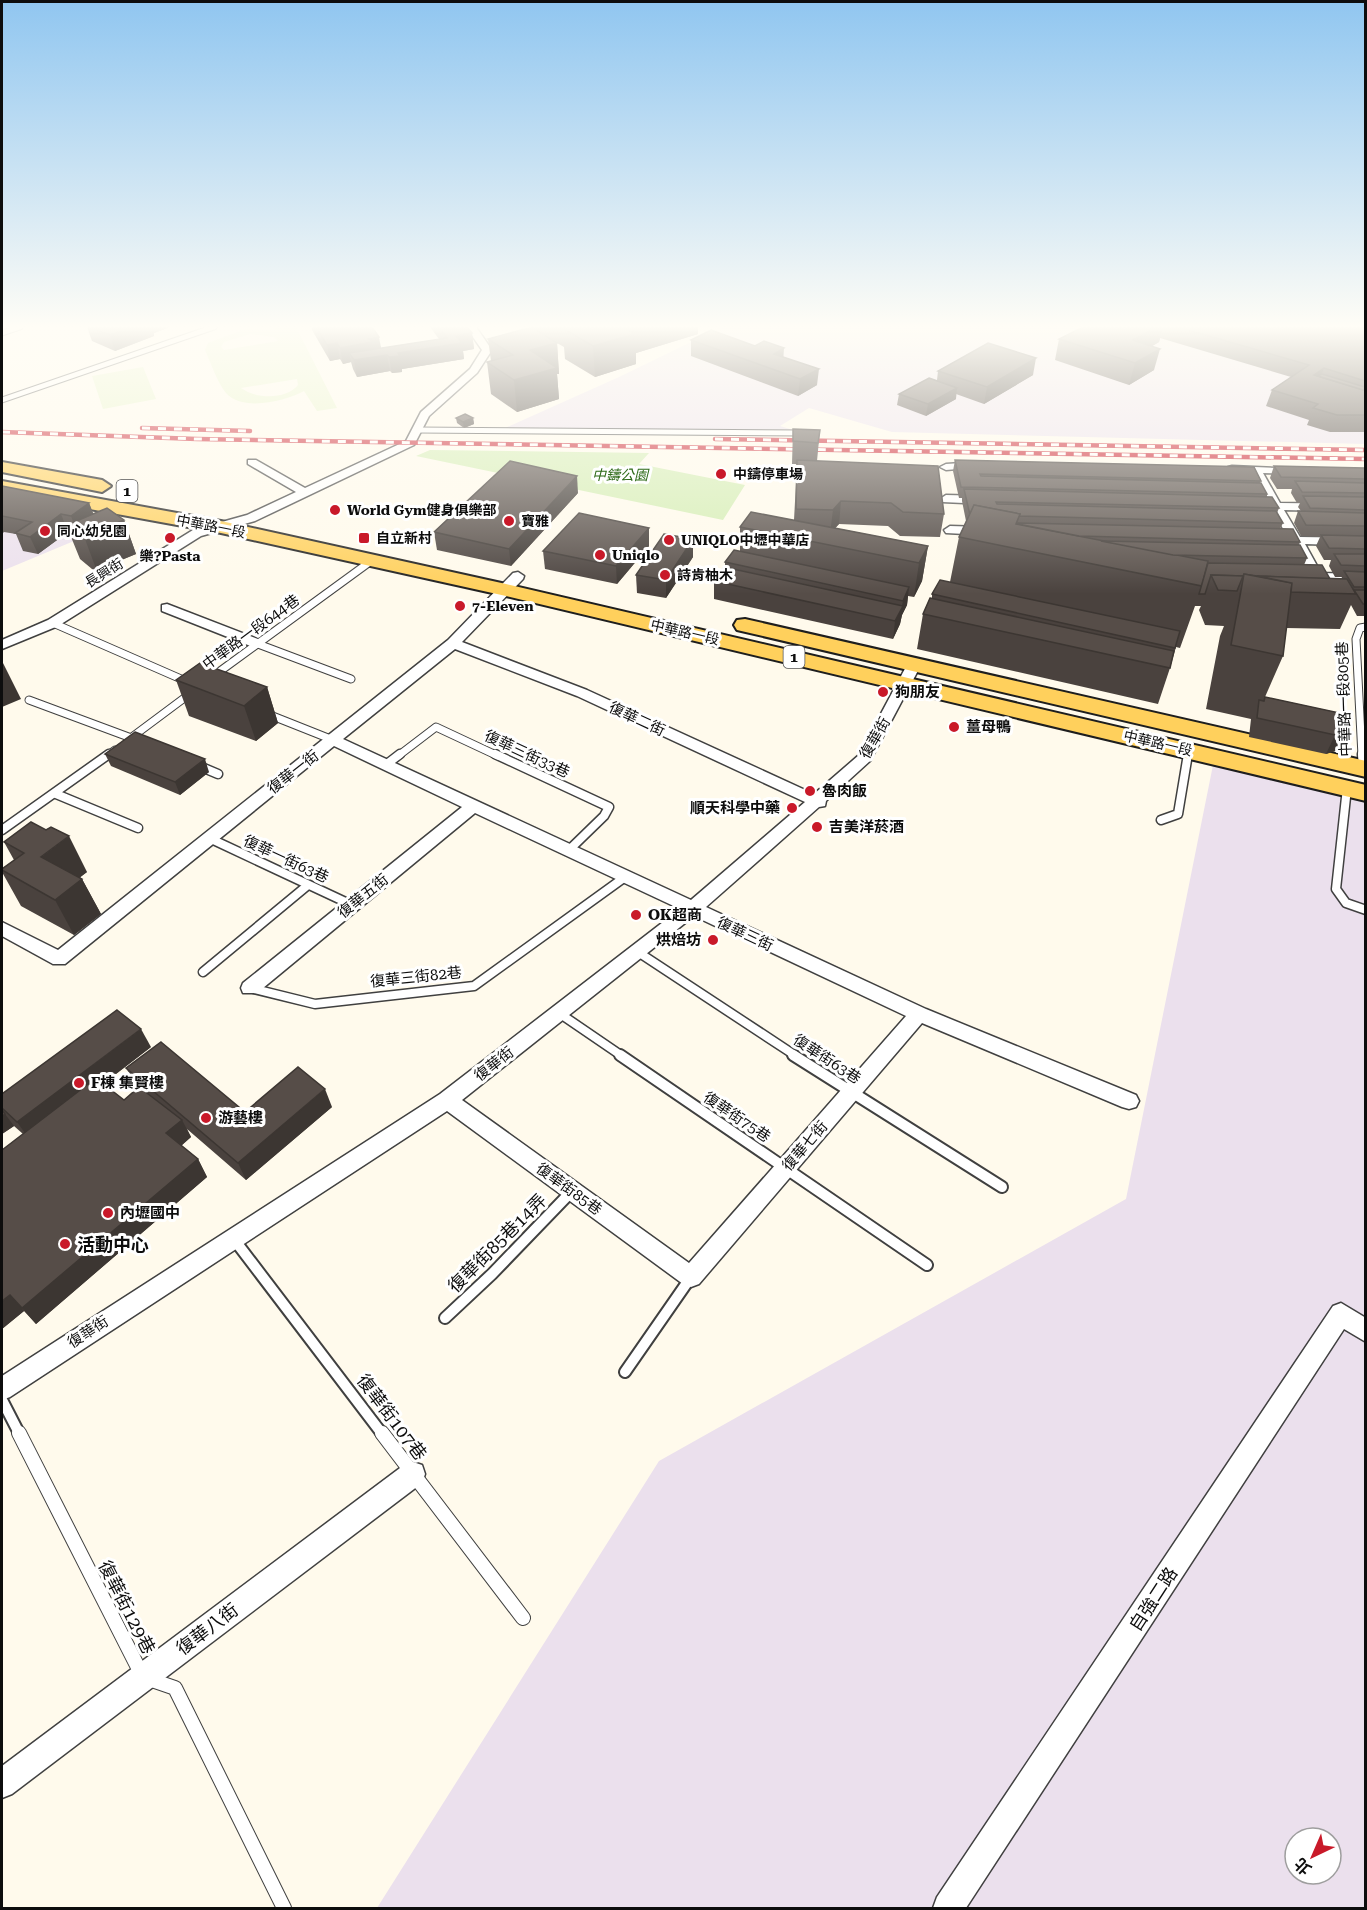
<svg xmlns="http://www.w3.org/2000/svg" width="1367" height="1910" font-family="'Roboto Serif','Noto Sans TC',serif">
	<rect width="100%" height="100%" fill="#fffaec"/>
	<g fill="#ebe0ed" fill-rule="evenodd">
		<polygon points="722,327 1365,327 1365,444 892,432 809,408 780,426 803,433 503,429 619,377"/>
		<polygon points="2,499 103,520 74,541 2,571"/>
		<path d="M 1213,765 L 1365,802 L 1365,1908 L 377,1908 L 659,1461 L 1126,1199 ZM 1295,1838 L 1331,1838 L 1331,1874 L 1295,1874 Z"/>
	</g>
	<polygon fill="#d4edb3" points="430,450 649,453 639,464 745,485 723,520 416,456"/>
	<g fill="#e6f3c5" fill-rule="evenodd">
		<path d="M 273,327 L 296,327 L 337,408 L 317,411 L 304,391 C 286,401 242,412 226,393 C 217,382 211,363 205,350 L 208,343 L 245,329 L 275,330 ZM 250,334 L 274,337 L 278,341 L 224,350 L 221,347 L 224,342 ZM 297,379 L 298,385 C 286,400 256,399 241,388 Z"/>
		<polygon points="143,367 156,399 103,409 92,376"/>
	</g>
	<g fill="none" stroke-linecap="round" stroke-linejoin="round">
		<defs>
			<g id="lane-far4">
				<polyline points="2,333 20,327"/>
				<polyline points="2,400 214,327"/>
				<polyline points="418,430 803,433"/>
			</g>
			<g id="lane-far3">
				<polyline points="53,623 188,682"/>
				<polyline points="258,644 351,679"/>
				<polyline points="212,677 371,561"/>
				<polyline points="29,700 134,739"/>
				<polyline points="265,713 333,740"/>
				<polyline points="128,740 191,693"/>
				<polyline points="107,756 115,750"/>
				<polyline points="398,756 436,727 498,756"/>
				<polyline points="1188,756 1189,751"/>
				<polyline points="1362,756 1356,639 1360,628 1366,627"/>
			</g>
			<g id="lane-far2">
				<polyline points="495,754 609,807 604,816 569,850"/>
				<polyline points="1362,754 1363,769"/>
				<polyline points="387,764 400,754"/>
				<polyline points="199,766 218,774"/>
				<polyline points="1347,788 1336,889 1346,903 1366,910"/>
				<polyline points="56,794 138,828"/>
				<polyline points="1161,820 1178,814 1188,754"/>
				<polyline points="2,830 109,754"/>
				<polyline points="209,838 352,905"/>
				<polyline points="638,952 796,1056"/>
				<polyline points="203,972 308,885"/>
				<polyline points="250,988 315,1004 474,986 625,877"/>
				<polyline points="559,1013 622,1056"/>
			</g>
			<g id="lane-far1">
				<polyline points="620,1055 927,1265"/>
				<polyline points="793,1055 1002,1187"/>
				<polyline points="233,1238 383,1435"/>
				<polyline points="445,1318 492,1274 572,1191"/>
				<polyline points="625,1372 691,1277"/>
				<polyline points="2,1400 20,1435"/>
			</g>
			<g id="lane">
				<polyline points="19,1433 143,1677 175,1688 284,1908"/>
				<polyline points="382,1433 523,1618"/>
			</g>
			<g id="street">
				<polygon points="466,327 476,327 492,350 477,373 429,416 414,445 255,521 201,536 58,626 2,649 2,640 48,620 193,530 247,515 296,492 248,464 248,460 256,460 305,488 406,441 421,412 470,369 482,350"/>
				<polygon points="977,462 981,463 981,467 946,470 940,467 946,464"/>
				<polygon points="1232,466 1302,469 1302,473 1298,474 1263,473 1280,503 1366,504 1366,512 1284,510 1300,537 1366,538 1366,546 1305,544 1321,573 1366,574 1366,582 1326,581 1329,585 1322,589 1317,588 1313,580 1301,579 1301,573 1308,572 1292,544 1275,544 1269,540 1275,536 1288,537 1272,510 1254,510 1248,506 1254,502 1268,503 1251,473 1228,471 1228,467"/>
				<polygon points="946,495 986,496 992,500 986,504 942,502 940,499"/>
				<polygon points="950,526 984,527 990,531 984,535 946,533 944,530"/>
				<path d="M 518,572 L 524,576 L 523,579 L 462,642 L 587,690 L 814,794 L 859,755 L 908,663 L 915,659 L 920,660 L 922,663 L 870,761 L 826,801 L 825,806 L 819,807 L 706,907 L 926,1009 L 1136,1095 L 1139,1101 L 1136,1107 L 1129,1109 L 1122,1107 L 922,1023 L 699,1284 L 691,1287 L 683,1284 L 447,1111 L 10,1397 L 2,1400 L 2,1376 L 440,1094 L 680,909 L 475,813 L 257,993 L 243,993 L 241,988 L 243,983 L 462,807 L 334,746 L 65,964 L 53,964 L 2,936 L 2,922 L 58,950 L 448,640 L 513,573 ZM 455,649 L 577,696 L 805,802 L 691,900 L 343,739 ZM 694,916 L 906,1016 L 689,1263 L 462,1100 Z"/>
				<polygon points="167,604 263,641 265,644 263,647 253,647 162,611 162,605"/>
				<polygon points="1341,1303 1366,1318 1366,1342 1344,1329 966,1908 933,1908 937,1897 1333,1306"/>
				<polygon points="413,1462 422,1465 425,1474 422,1483 12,1794 2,1798 2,1766 404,1465"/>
			</g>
			<g id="primary">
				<polygon points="2,462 102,480 111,486 102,492 2,472"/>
				<polygon points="2,481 221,521 506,584 1366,785 1366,801 506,596 221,533 2,493"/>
				<polygon points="745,619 1366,761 1366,777 737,630 734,625 737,620"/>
			</g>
		</defs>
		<use href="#lane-far4" stroke="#404040" stroke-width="7"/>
		<use href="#lane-far3" stroke="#404040" stroke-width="9"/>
		<use href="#lane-far2" stroke="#404040" stroke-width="11"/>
		<use href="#lane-far1" stroke="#404040" stroke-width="14"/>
		<use href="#lane" stroke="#404040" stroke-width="16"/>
		<use href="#street" stroke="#404040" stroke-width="3"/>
		<use href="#primary" stroke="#1e1e1e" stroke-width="4"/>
		<use href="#lane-far4" stroke="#fff" stroke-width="5"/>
		<use href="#lane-far3" stroke="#fff" stroke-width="7"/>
		<use href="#lane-far2" stroke="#fff" stroke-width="8"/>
		<use href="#lane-far1" stroke="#fff" stroke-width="10"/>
		<use href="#lane" stroke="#fff" stroke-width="14"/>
		<use href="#street" fill="#fff" fill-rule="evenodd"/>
		<use href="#primary" fill="#ffd05c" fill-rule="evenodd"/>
		<defs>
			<g id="rail">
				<polyline points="142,428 250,431"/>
				<polyline points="2,432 197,439 1366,459"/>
				<polyline points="715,439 1366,450"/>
			</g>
		</defs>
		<use href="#rail" stroke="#c91929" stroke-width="4.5"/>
		<use href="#rail" stroke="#fff" stroke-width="3" stroke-dasharray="8" stroke-linecap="butt"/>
	</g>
	<g fill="#4a423e">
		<polygon points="87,327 170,327 154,333 154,336 115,351 92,341"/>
		<polygon points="312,327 372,327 381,348 439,339 430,327 467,327 472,333 474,349 463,351 464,359 402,369 402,372 392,373 390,371 357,377 353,369 351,362 343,364 340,359 330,361 312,330"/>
		<polygon points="528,327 698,327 698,334 636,353 636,364 595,377 565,359 564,347 557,343 559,374 557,374 559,399 517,412 491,394 487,362 491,361 488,339 530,328"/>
		<polygon points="1083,327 1365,327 1365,431 1364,432 1330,432 1307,425 1309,420 1266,406 1272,390 1291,377 1160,338 1159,342 1152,346 1154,370 1129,385 1055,360 1059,339"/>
		<polygon points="691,340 784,357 817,385 798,396 691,356"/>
		<polygon points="938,371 1033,375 984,404 956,394 956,399 926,416 897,405 899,394 937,380"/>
		<polygon points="456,418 473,418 474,424 464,428 457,423"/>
		<polygon points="793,429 820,430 817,461 944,514 940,537 900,536 888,526 839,524 835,528 928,546 922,581 914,597 908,596 907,605 902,615 900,624 893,639 714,599 714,581 725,567 725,562 740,551 740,527 794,520 797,464 792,464"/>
		<polygon points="955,460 1261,481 1260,483 1267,494 1267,497 1279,508 1277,513 1283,523 1280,529 1300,542 1299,545 1307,558 1304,565 1330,579 1341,579 1342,577 1335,577 1329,566 1331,560 1324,560 1316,546 1320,537 1301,536 1294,523 1298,511 1301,511 1298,507 1300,503 1297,503 1291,493 1292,489 1277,489 1270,478 1274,466 1365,468 1365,616 1357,616 1351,605 1340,629 1286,628 1283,656 1265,697 1349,715 1338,750 1326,754 1249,737 1251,719 1206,709 1220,636 1224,626 1205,625 1199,610 1201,606 1195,606 1180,648 1176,647 1170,668 1158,704 917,649 923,614 932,599 932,594 950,582 959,537 966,521 962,501 962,498 959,498 953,471"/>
		<polygon points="2,486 89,503 93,514 124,520 136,554 114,563 116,567 98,574 80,559 69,532 68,532 38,554 23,551 16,534 4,532 2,534"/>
		<polygon points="578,493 511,566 437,550 434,532"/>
		<polygon points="649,528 649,546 617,584 545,569 543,551"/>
		<polygon points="693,539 693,557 666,598 637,593 636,575"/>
		<polygon points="176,680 267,687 278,723 256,741 189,716"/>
		<polygon points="105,754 209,772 180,795 111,766"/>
		<polygon points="4,842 87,872 80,877 82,879 101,914 74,935 21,906 2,872 2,869 14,860"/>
		<polygon points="151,1047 103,1084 124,1100 139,1088 137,1086 126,1068 245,1112 332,1107 246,1180 187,1129 191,1137 181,1146 198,1159 207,1177 36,1324 24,1311 2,1329 23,1134 14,1126 2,1134 2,1094"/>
	</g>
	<g fill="#3c3632">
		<polygon points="132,327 170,327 154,333 154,336 115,351 110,335"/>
		<polygon points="622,327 698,327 698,334 636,353 636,364 595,377 593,346"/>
		<polygon points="1156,327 1163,327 1159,342 1127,361 1133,340"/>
		<polygon points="472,333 474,349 463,351 464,359 402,369 402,372 392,373 389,357 398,353 456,336"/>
		<polygon points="379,337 382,353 387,355 390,371 357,377 354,360 349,353 351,362 343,364 340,348 369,339"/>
		<polygon points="337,343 340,359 330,361 327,345"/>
		<polygon points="557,343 559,374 557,374 559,399 517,412 514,380 530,350"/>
		<polygon points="784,348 783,364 774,354"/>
		<polygon points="1160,349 1154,370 1129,385 1135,363"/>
		<polygon points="1036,358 1033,375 984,404 987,387"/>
		<polygon points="1324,368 1319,382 1314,375"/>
		<polygon points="819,369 817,385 798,396 800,379"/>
		<polygon points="957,388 956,399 926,416 928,404"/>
		<polygon points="473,418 474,424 464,428 463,422"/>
		<polygon points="577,476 578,493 511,566 509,549"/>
		<polygon points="841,501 839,524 830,534 833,510"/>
		<polygon points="89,503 96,520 78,534 71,516"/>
		<polygon points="61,514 68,532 38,554 30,537"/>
		<polygon points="124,520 136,554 114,563 116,567 98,574 85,539 99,530"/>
		<polygon points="649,528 649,546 617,584 616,566"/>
		<polygon points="693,539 693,557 666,598 666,580"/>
		<polygon points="928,546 922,581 914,597 919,563"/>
		<polygon points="909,587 907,605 902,615 900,624 893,639 895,621 901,610 903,601"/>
		<polygon points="3,663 21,699 2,707 2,664"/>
		<polygon points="267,687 278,723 256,741 244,706"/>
		<polygon points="1348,731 1338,750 1326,754 1335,735"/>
		<polygon points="205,759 209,772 180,795 175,782"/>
		<polygon points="69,836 87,872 60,893 41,857"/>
		<polygon points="82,879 101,914 74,935 55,900"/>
		<polygon points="141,1029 151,1047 30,1140 17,1122"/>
		<polygon points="325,1089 332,1107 246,1180 238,1163"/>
		<polygon points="5,1114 14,1126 2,1134 2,1116"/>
		<polygon points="182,1120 191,1137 175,1151 166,1133"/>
		<polygon points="198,1159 207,1177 36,1324 22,1308"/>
		<polygon points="10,1295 24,1311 2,1329 2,1301"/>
	</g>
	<g fill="#564d48" stroke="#3c3632" stroke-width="1.5">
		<polygon points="89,327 132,327 110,335"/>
		<polygon points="316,327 372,327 379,337 369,339 372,342 340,348 337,343 327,345"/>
		<polygon points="439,327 467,327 472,333 456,336 462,343 398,353 400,356 389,357 387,355 354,360 349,353 447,338"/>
		<polygon points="532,327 557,343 530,350 557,368 514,380 487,362 513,355 488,339"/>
		<polygon points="568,327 622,327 635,334 593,346 562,328"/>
		<polygon points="1083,327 1156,327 1133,340 1160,349 1135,363 1059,339"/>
		<polygon points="1178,327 1365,327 1365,381 1324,368 1314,375 1363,390 1365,388 1365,415 1337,415 1313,408 1318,404 1272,390 1309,365"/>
		<polygon points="711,330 755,346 764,341 784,348 774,354 819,369 800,379 691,340"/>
		<polygon points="988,343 1036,358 987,387 938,371"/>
		<polygon points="1322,374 1365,387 1365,388 1363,390 1318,376"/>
		<polygon points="929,378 957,388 928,404 899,394"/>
		<polygon points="465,414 473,418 463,422 456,418"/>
		<polygon points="793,429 820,430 818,443 793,441"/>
		<polygon points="797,460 938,466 944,514 903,512 891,503 841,501 833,510 796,509"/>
		<polygon points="955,460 1254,467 1261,481 980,474 981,476 1261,483 1267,494 961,487"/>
		<polygon points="510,461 577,476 509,549 434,532"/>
		<polygon points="1274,466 1365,468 1365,479 1281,477"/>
		<polygon points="1295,481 1365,483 1365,493 1302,492"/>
		<polygon points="2,486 89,503 71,516 61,514 30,537 15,533 32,522 2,516"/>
		<polygon points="964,489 1272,497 1279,508 996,502 997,504 1276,511 1283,523 1019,516 1020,514 974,505 970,515"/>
		<polygon points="1303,496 1365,497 1365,510 1310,508"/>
		<polygon points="974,505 1020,514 1016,524 1208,561 1202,586 959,537"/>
		<polygon points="107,508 124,520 99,530 103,533 85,539 67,525"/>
		<polygon points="1298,511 1365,513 1365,526 1306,525"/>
		<polygon points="751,512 928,546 919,563 740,527"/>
		<polygon points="579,513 649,528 616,566 543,551"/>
		<polygon points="1018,523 1293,529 1300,542 1079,536 1018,524"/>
		<polygon points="664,534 693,539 666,580 636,575"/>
		<polygon points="1321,535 1365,536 1365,549 1329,548"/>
		<polygon points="1101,541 1300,545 1307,558 1173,555"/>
		<polygon points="734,550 909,587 903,601 725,562"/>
		<polygon points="1334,554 1365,554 1365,566 1341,565"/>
		<polygon points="1208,563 1322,565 1330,579 1257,576 1244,574 1243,576 1211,575 1205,594 1199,594"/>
		<polygon points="724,567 903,606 895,621 714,581"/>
		<polygon points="1344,571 1365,572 1365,587 1354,587"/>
		<polygon points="1244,574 1292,583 1283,656 1231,645"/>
		<polygon points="1211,575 1243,576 1237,591 1218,590"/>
		<polygon points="1257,576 1347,579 1356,594 1291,592 1292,583"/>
		<polygon points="940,580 1180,631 1175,648 932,594"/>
		<polygon points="1354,590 1365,590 1365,604 1363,604"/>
		<polygon points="930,598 1174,651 1170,668 923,614"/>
		<polygon points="200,663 267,687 244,706 176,680"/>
		<polygon points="1265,697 1349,715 1348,731 1335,735 1257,718 1259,700 1264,701"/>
		<polygon points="135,732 205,759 175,782 105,754"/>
		<polygon points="31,822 46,830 51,827 69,836 41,857 82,879 55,900 2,870 2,869 24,853 4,842"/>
		<polygon points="117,1010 141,1029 17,1122 2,1108 2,1094"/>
		<polygon points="161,1042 245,1112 298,1067 325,1089 238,1163 126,1068"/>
		<polygon points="96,1078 124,1100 139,1087 182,1120 166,1133 198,1159 22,1308 10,1295 2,1301 2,1150"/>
		<polygon points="2,1110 5,1114 2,1116"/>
	</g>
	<linearGradient id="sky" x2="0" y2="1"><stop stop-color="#90c6f0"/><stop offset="0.55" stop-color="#fffdf6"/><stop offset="1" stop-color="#fffdf6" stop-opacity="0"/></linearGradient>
	<rect width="1367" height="594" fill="url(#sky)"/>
	<g fill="#c91929" stroke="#fff" stroke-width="2">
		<circle cx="721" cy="474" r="6"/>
		<circle cx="335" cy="510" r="6"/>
		<circle cx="509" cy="521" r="6"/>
		<circle cx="45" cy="531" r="6"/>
		<circle cx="170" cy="538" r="6"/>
		<rect x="358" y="532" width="12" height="12" rx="3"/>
		<circle cx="669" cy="540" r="6"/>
		<circle cx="600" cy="555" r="6"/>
		<circle cx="665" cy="575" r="6"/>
		<circle cx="460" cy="606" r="6"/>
		<circle cx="883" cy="692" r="6"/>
		<circle cx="954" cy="727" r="6"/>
		<circle cx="810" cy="791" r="6"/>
		<circle cx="792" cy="808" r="6"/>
		<circle cx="817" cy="827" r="6"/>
		<circle cx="636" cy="915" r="6"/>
		<circle cx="713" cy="940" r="6"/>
		<circle cx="79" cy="1083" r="6"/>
		<circle cx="206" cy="1118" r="6"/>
		<circle cx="108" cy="1213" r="6"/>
		<circle cx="65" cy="1244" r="6"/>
	</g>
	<g text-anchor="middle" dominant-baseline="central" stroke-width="6" stroke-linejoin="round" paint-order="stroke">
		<g font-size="14" font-weight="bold" fill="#0d0d0d" stroke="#fff" text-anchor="start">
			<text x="733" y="474">中鑄停車場</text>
			<text x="347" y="510">World Gym健身俱樂部</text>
			<text x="521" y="521">寶雅</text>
			<text x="57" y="531">同心幼兒園</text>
			<text x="376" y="538">自立新村</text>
			<text x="681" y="540">UNIQLO中壢中華店</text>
			<text x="612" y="555">Uniqlo</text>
			<text x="170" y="556" text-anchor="middle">樂?Pasta</text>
			<text x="677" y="575">詩肯柚木</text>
			<text x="472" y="606">7-Eleven</text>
		</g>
		<g font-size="14" font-style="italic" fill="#2d6a18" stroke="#fff">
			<text x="620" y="475">中鑄公園</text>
		</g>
		<g fill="#fff" stroke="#565656" stroke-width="1.5">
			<rect x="116.5" y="480" width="21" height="22" rx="4.5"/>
			<rect x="783.5" y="646" width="21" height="22" rx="4.5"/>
		</g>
		<g font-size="14" font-weight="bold" fill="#0d0d0d">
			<text x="127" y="491">1</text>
			<text x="794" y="657">1</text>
		</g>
		<g font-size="14" fill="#0d0d0d" stroke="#fff">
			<text transform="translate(211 526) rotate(11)">中華路一段</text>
			<text transform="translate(104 573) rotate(-32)">長興街</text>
			<text transform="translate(685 632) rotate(13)">中華路一段</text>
			<text transform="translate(1158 743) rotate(13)">中華路一段</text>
		</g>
		<g font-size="15" fill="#0d0d0d" stroke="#fff">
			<text transform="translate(251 632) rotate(-36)">中華路一段644巷</text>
			<text transform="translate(1344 699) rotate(-92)">中華路一段805巷</text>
			<text transform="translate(637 719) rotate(25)">復華二街</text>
			<text transform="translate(875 738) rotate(-60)">復華街</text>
			<text transform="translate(527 754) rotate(25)">復華三街33巷</text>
			<text transform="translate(293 772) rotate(-38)">復華一街</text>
			<text transform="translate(286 859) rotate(25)">復華一街63巷</text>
			<text transform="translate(363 896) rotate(-39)">復華五街</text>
			<text transform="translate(745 934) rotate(25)">復華三街</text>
			<text transform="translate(416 977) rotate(-6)">復華三街82巷</text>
			<text transform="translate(827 1059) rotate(33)">復華街63巷</text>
			<text transform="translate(494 1064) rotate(-38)">復華街</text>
			<text transform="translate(737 1117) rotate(34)">復華街75巷</text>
			<text transform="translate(805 1146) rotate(-49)">復華七街</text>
			<text transform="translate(569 1189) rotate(36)">復華街85巷</text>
			<text transform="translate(88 1332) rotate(-33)">復華街</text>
		</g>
		<g font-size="15" font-weight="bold" fill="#0d0d0d" stroke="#fff" text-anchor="start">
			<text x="895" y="692">狗朋友</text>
			<text x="966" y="727">薑母鴨</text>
			<text x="822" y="791">魯肉飯</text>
			<text x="780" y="808" text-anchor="end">順天科學中藥</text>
			<text x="829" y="827">吉美洋菸酒</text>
			<text x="648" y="915">OK超商</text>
			<text x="701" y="940" text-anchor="end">烘焙坊</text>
			<text x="91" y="1083">F棟 集賢樓</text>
			<text x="218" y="1118">游藝樓</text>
			<text x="120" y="1213">內壢國中</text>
		</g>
		<g font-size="18" fill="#0d0d0d" stroke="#fff">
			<text transform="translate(497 1243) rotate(-45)">復華街85巷14弄</text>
			<text transform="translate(392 1417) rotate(53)">復華街107巷</text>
			<text transform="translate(1153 1599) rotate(-57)">自強二路</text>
			<text transform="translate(127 1607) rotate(63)">復華街129巷</text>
			<text transform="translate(207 1629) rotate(-37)">復華八街</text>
		</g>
		<g font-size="18" font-weight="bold" fill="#0d0d0d" stroke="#fff" text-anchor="start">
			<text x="77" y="1244">活動中心</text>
		</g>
	</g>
	<rect width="1367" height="1910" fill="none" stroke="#0d0d0d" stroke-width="6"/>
	<g transform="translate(1313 1856) rotate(224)"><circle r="28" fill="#ffffff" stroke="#9e9e9e" stroke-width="1.5"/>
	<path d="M0-4.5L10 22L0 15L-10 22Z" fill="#c91929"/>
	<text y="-9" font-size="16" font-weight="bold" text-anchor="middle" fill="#0d0d0d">北</text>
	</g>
</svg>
